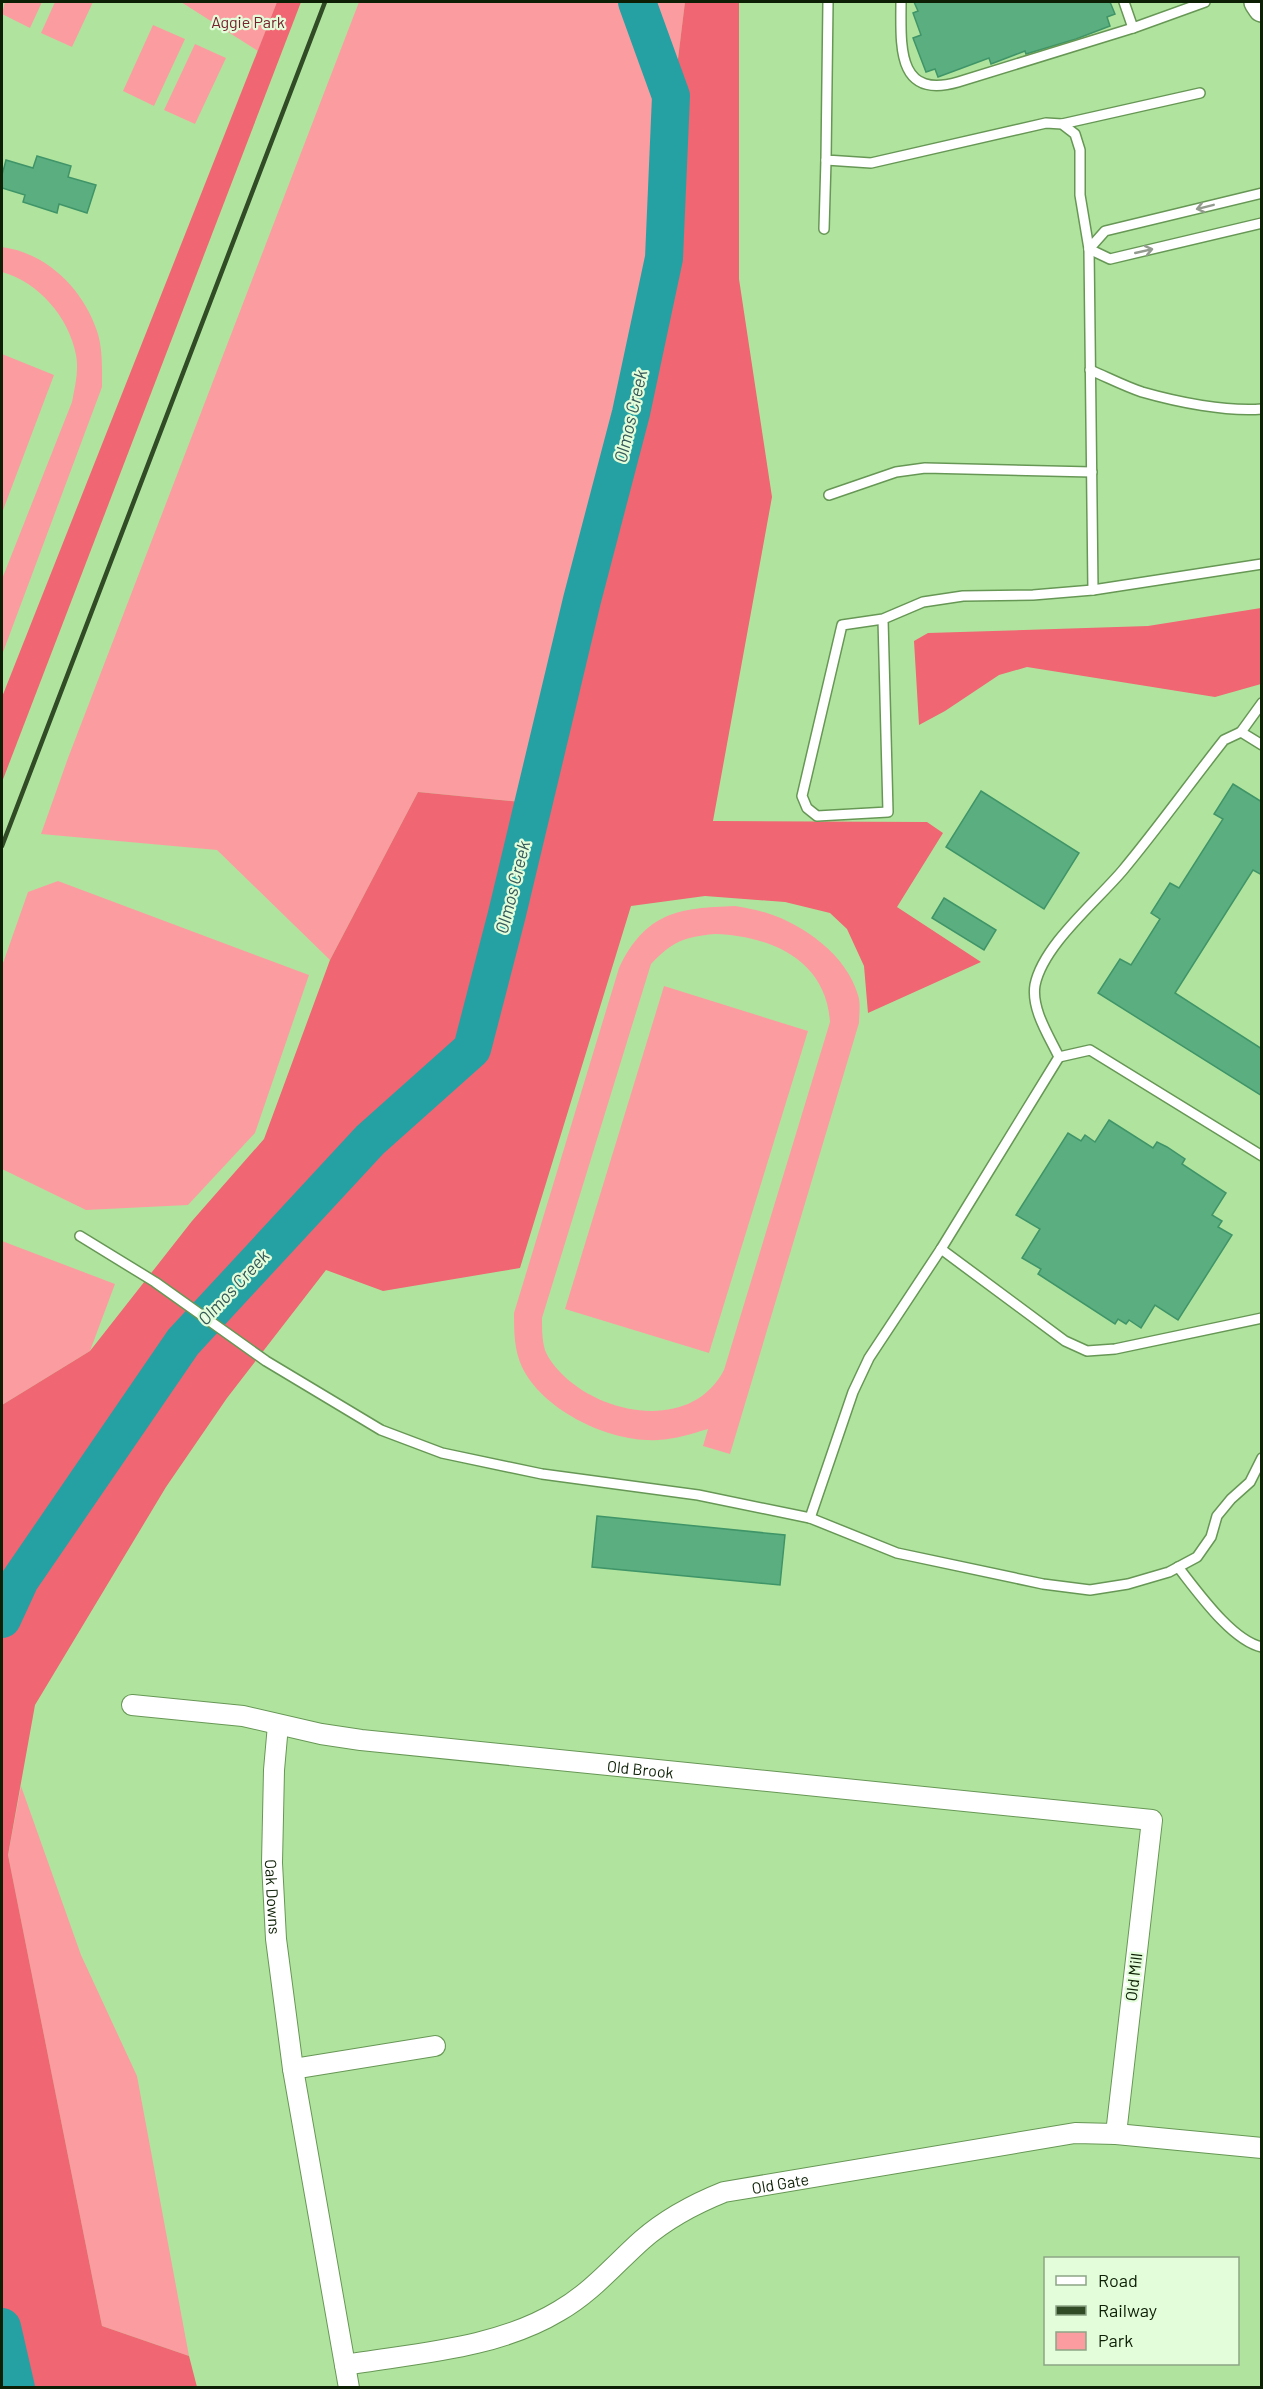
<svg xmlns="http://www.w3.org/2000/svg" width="1263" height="2389" font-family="Barlow,sans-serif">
	<rect width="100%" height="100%" fill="#b0e49e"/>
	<g fill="#fb9da0" fill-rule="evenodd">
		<polygon points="5,2 42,2 30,28 2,14"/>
		<polygon points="55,2 93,2 72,47 41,33"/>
		<polygon points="181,2 277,2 258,51"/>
		<polygon points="359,2 685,2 659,213 601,488 521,802 418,792 330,960 217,850 41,834 68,758"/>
		<polygon points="153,25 185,39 154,106 123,91"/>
		<polygon points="195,44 226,58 195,124 164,110"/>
		<path d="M 2,247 C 47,253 83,289 97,331 C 103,349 102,369 102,387 L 2,655 L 2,579 L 72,402 C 75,386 79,371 76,355 C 69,318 39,282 2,272 Z"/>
		<polygon points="2,354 54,375 2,513"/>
		<polygon points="58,881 309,975 255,1133 188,1205 86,1210 2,1169 2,966 28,892"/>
		<path d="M 735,906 C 746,908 757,910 767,913 C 805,925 847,956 858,995 C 861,1004 859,1015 859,1023 L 730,1454 L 703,1446 L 708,1429 C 691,1434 676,1439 658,1440 C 611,1443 543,1411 522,1367 C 514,1350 514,1332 514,1313 L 619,968 C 646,912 678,908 735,906 ZM 715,934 C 771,936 826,960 830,1022 L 724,1370 C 693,1430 607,1417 564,1376 C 556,1368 549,1360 545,1350 C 542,1339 542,1329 542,1318 L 651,964 C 673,941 684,937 715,934 Z"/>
		<polygon points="664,986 808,1031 709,1353 565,1309"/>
		<polygon points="2,1241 115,1284 90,1351 2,1405"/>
		<polygon points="21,1786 81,1955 137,2076 189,2356 102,2326 8,1855"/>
	</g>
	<g fill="#f06672">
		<polygon points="277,2 301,2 2,782 2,697"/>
		<polygon points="685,2 739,2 739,279 772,497 713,821 927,822 943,833 897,907 981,962 868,1013 864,966 847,929 830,913 785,902 705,896 631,906 520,1268 383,1291 326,1270 227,1398 166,1487 35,1705 8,1855 102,2326 189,2356 197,2387 2,2388 2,1405 90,1351 192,1221 264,1139 330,960 418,792 521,802 601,488 659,213"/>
		<polygon points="1261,608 1261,684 1215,697 1027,667 999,675 945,711 919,725 914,641 928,633 1148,626"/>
	</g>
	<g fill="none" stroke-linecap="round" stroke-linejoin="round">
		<g stroke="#25a1a4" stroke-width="38">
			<polyline points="2,1619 20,1580 183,1342 370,1140 472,1049 507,914 582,600 631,413 664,258 671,96 637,2"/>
			<polyline points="2,2327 16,2388"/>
		</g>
	</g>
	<g fill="#5aae80" stroke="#409568" stroke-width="1.5">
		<polygon points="914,2 1110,2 1115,14 1107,17 1110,26 1076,39 1026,54 1025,51 991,64 989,58 938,77 935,69 926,72 913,38 921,35 913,13 918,11"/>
		<polygon points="37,156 71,166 68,177 96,185 87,213 59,204 57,213 23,202 25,195 2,188 2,175 6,160 33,168"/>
		<polygon points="1233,784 1262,802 1262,875 1253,870 1175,993 1262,1049 1262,1096 1098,993 1120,959 1131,965 1160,919 1151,913 1170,883 1179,888 1223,819 1214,814"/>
		<polygon points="981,791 1079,853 1044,909 946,847"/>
		<polygon points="944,898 996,930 984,950 932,918"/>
		<polygon points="1109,1120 1153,1148 1157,1142 1167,1147 1185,1159 1182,1164 1226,1193 1212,1215 1222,1221 1218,1227 1232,1235 1178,1320 1155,1305 1141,1328 1129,1320 1126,1324 1118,1319 1115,1324 1038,1274 1041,1269 1022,1258 1040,1229 1016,1215 1068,1133 1081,1141 1085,1135 1095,1142"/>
		<polygon points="597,1516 785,1535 780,1585 592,1567"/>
	</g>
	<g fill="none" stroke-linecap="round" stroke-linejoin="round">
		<defs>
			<g id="service">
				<polyline points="828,2 826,160 871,163 1046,123 1062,124 1075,134 1080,150 1080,195 1089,249 1093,590 1262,564"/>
				<path d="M 901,2 C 901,45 896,100 958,82 L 1133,28 L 1205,2"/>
				<polyline points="1124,2 1133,28"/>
				<polyline points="1062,124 1200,93"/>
				<polyline points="824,229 826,160"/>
				<polyline points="1089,249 1105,231 1262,193"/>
				<polyline points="1089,249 1110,259 1262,223"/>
				<path d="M 1090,370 C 1107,377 1124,386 1142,392 C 1177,402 1226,412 1262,409"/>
				<polyline points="829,495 896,472 925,468 1092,472"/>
				<polyline points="883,619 842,625 802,796 807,808 817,816 888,812 883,619 923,602 963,596 1033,595 1093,590"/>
				<polyline points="1241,732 1262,703"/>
				<polyline points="1059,1057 1090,1050 1262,1156"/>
				<path d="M 80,1236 L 155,1282 L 266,1361 L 381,1430 L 442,1453 L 542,1474 L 698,1495 L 810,1518 L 853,1392 L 869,1358 L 941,1249 L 1059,1057 C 1049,1036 1031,1009 1035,985 C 1043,945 1097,901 1123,870 C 1158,828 1190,783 1224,740 L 1241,732 L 1262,745"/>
				<polyline points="941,1249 1065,1341 1087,1351 1115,1349 1262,1318"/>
				<polyline points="810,1518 897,1553 1043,1584 1090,1590 1128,1584 1169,1572 1197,1557 1211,1537 1217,1516 1231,1499 1250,1482 1262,1458"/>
				<path d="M 1178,1567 C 1197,1591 1232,1641 1262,1647"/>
			</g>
			<g id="minor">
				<path id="s1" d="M 132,1705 L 243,1716 L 321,1734 L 361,1740 L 1152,1820 L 1116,2134"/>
				<path id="s2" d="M 278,1725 L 274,1770 L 272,1863 L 276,1939 L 293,2069 L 349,2388"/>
				<polyline points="293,2069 435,2046"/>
				<path id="s3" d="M 345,2365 C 416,2353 496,2349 559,2311 C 592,2292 614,2265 642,2240 C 666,2219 694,2204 724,2192 L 1075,2133 L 1116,2134 L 1262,2148"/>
			</g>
			<polyline id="secondary" points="1258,2 1262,8"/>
		</defs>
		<use href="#service" stroke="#679755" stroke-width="12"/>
		<use href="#minor" stroke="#679755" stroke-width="22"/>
		<use href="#secondary" stroke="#679755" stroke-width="30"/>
		<use href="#service" stroke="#fff" stroke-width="9"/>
		<use href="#minor" stroke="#fff" stroke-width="20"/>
		<use href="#secondary" stroke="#fff" stroke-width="27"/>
		<polyline stroke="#304b26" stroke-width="4.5" points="2,846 325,2"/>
	</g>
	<defs><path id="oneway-shaft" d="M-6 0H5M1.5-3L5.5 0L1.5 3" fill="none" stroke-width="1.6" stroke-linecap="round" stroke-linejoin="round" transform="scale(1.5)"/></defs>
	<g stroke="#929b8e">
		<use href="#oneway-shaft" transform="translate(1205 207) rotate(166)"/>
		<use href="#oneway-shaft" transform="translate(1144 251) rotate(-13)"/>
	</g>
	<g text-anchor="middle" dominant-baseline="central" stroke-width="4.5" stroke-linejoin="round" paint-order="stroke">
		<g font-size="16" fill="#78222d" stroke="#e3fdda">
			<text x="248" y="21">Aggie Park</text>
		</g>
		<g font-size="16" fill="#0d2005" stroke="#e3fdda">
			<text stroke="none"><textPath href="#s1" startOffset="513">Old Brook</textPath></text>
			<text stroke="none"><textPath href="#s2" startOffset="172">Oak Downs</textPath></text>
			<text transform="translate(1133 1977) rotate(-83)">Old Mill</text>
			<text stroke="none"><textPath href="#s3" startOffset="484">Old Gate</textPath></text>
		</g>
		<g font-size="18" font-style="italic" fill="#355859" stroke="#e3fdda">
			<text transform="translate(630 416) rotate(-77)">Olmos Creek</text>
			<text transform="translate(512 887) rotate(-76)">Olmos Creek</text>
			<text transform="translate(233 1287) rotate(-47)">Olmos Creek</text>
		</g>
	</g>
	<rect width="1263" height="2389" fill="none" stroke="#0d2005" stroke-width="6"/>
	<rect x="1044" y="2257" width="195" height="108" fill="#e3fdda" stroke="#8da585" stroke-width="1.5"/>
	<rect x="1056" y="2276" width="30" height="9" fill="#ffffff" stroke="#8da585" stroke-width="1.5"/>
	<text x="1098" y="2287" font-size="18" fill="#0d2005">Road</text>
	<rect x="1056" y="2306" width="30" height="9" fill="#304b26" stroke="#8da585" stroke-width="1.5"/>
	<text x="1098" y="2317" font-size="18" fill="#0d2005">Railway</text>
	<rect x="1056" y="2332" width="30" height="18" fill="#fb9da0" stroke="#8da585" stroke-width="1.5"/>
	<text x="1098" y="2347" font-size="18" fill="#0d2005">Park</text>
</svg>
